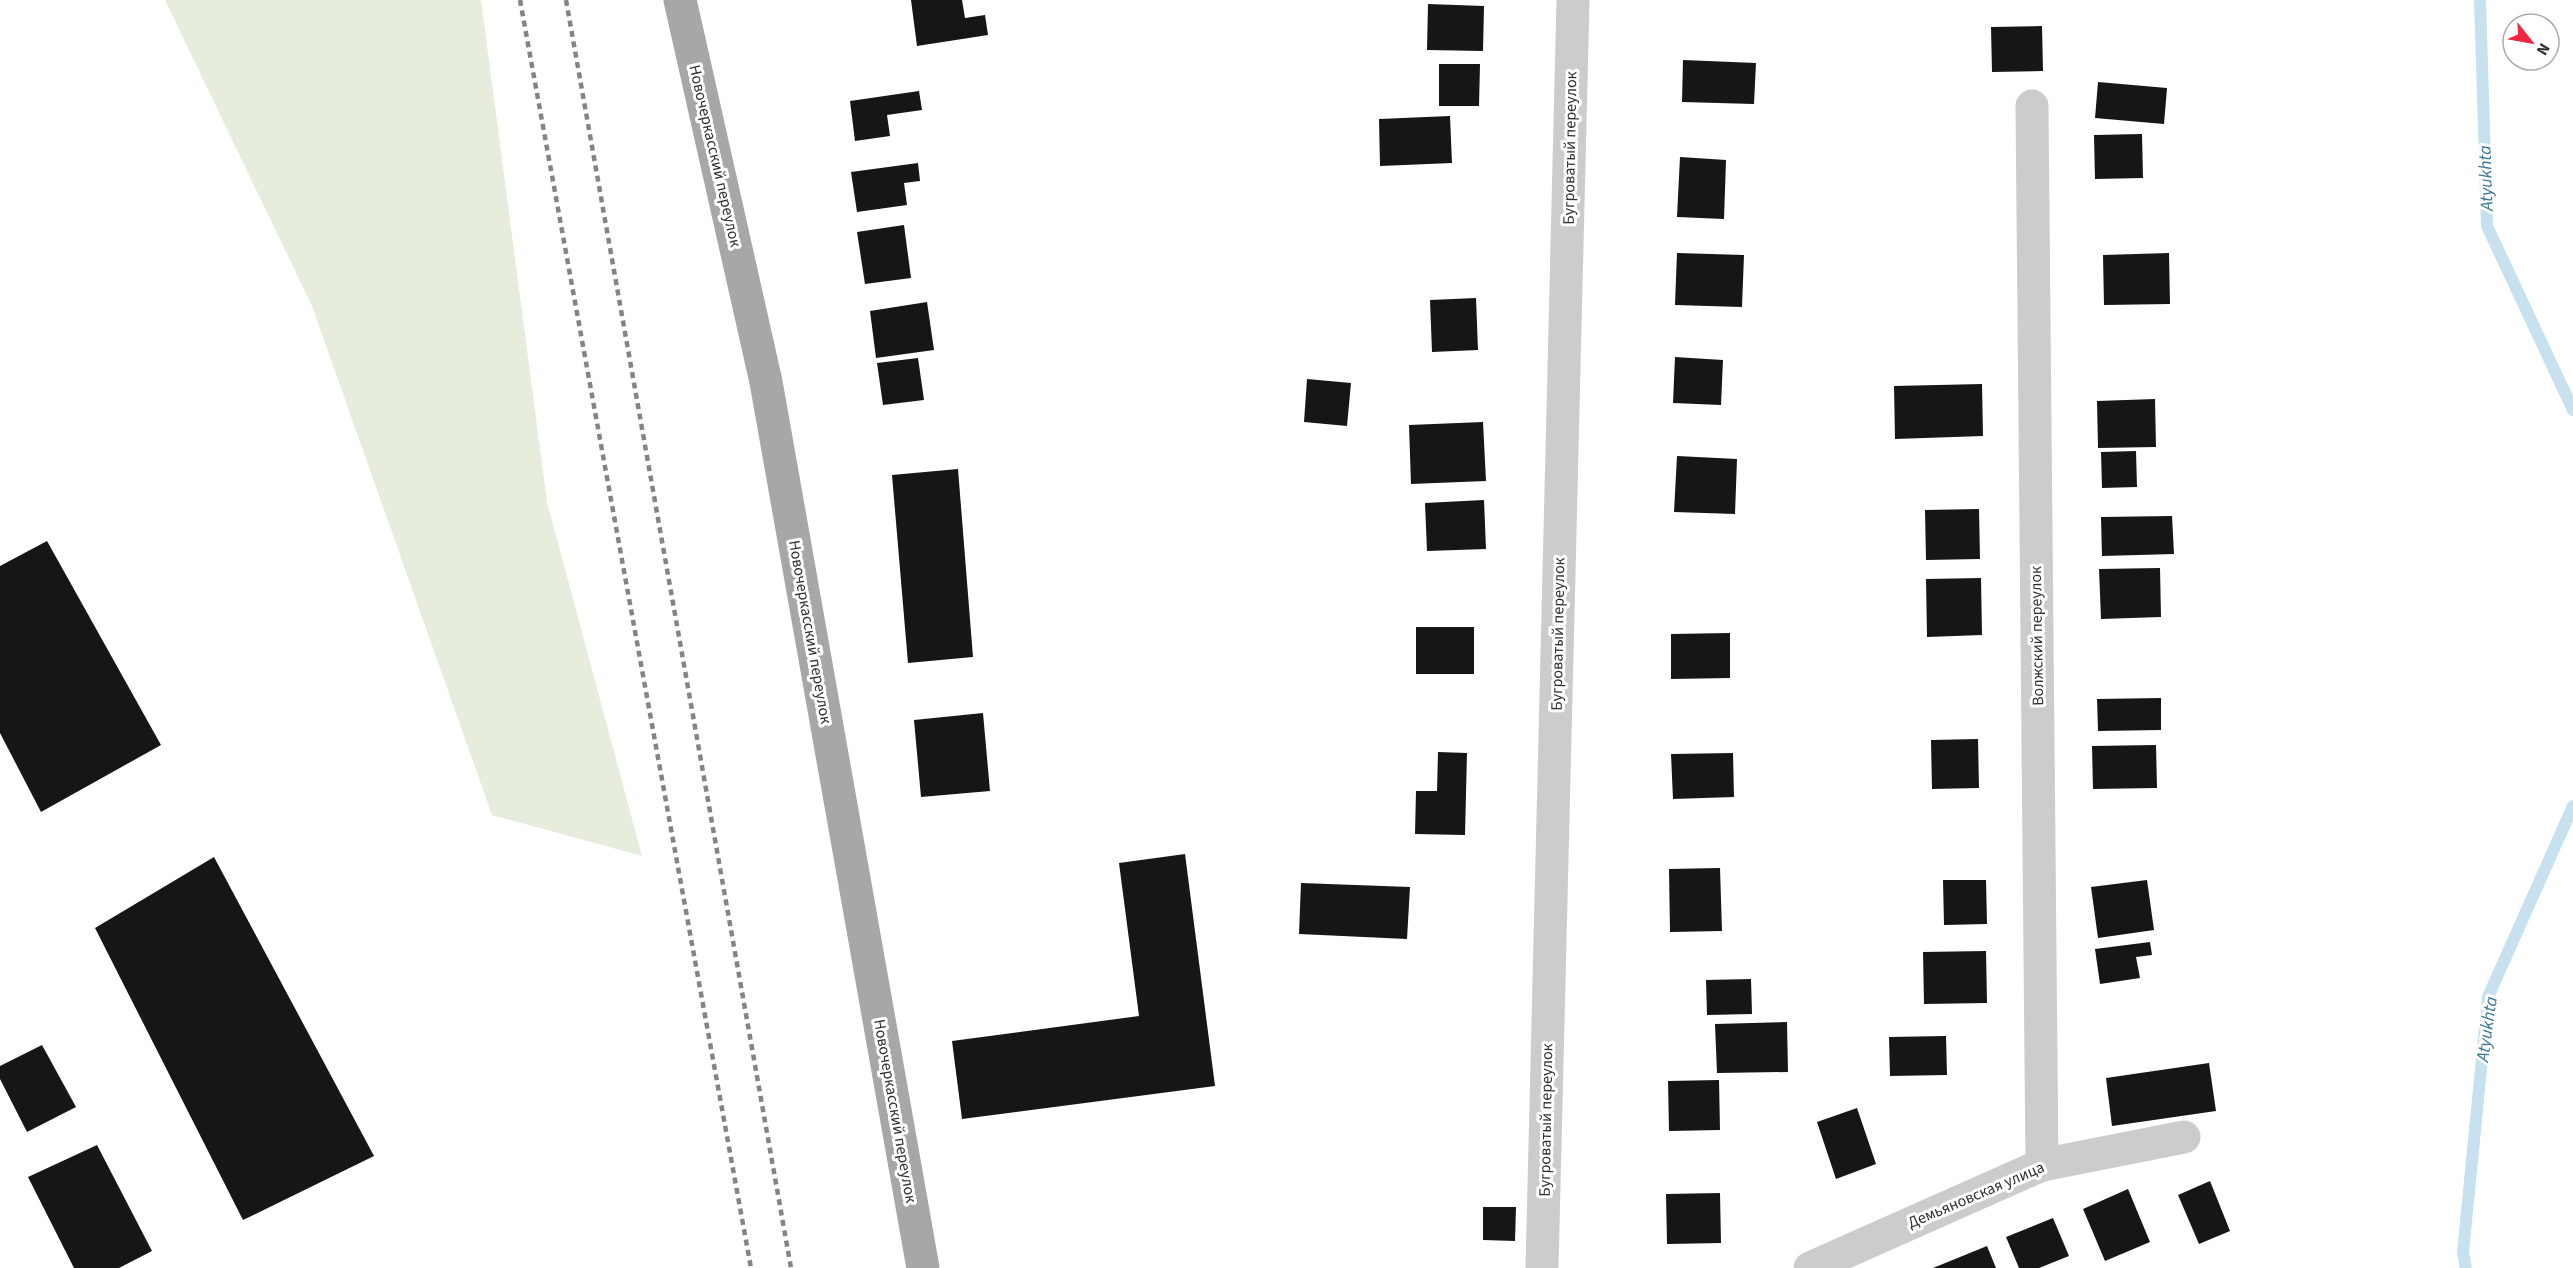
<svg xmlns="http://www.w3.org/2000/svg" width="2573" height="1268" font-family="'Source Sans 3',sans-serif">
	<rect width="100%" height="100%" fill="#fff"/>
	<polygon fill="#e6eddc" points="165,0 481,0 547,502 642,856 492,815 312,306"/>
	<g fill="none" stroke-linecap="round" stroke-linejoin="round">
		<g stroke="#c7e1ee" stroke-width="12">
			<polyline points="2480,0 2487,226 2573,410"/>
			<polyline points="2466,1268 2463,1252 2488,997 2573,806"/>
		</g>
	</g>
	<g fill="#161616">
		<polygon points="911,0 962,0 965,18 985,15 988,35 917,46"/>
		<polygon points="1428,4 1484,6 1483,51 1427,50"/>
		<polygon points="2042,26 2043,71 1992,72 1991,27"/>
		<polygon points="1683,60 1756,63 1754,104 1682,102"/>
		<polygon points="1439,64 1480,64 1479,106 1439,106"/>
		<polygon points="2098,82 2167,88 2164,124 2095,118"/>
		<polygon points="919,91 922,110 887,115 890,136 855,141 850,101"/>
		<polygon points="1450,116 1452,163 1380,166 1379,119"/>
		<polygon points="2142,134 2143,178 2095,179 2094,135"/>
		<polygon points="1680,157 1726,160 1724,219 1677,217"/>
		<polygon points="918,163 920,181 904,183 907,205 857,212 851,172"/>
		<polygon points="904,225 911,278 865,284 857,232"/>
		<polygon points="1677,253 1744,255 1742,307 1675,305"/>
		<polygon points="2169,253 2170,304 2104,305 2103,255"/>
		<polygon points="1476,298 1478,350 1432,352 1430,300"/>
		<polygon points="927,302 934,350 876,358 870,311"/>
		<polygon points="1675,357 1723,360 1721,405 1673,403"/>
		<polygon points="918,358 924,400 883,405 877,363"/>
		<polygon points="1307,379 1351,383 1347,426 1304,422"/>
		<polygon points="1982,384 1983,436 1895,439 1894,386"/>
		<polygon points="2155,399 2156,447 2098,448 2097,401"/>
		<polygon points="1483,422 1486,481 1411,484 1409,425"/>
		<polygon points="2136,451 2137,487 2102,488 2101,452"/>
		<polygon points="1677,456 1737,459 1735,514 1674,512"/>
		<polygon points="958,469 973,657 908,663 892,475"/>
		<polygon points="1484,500 1486,549 1427,551 1425,503"/>
		<polygon points="1979,509 1980,559 1926,560 1925,510"/>
		<polygon points="2172,516 2174,554 2102,556 2101,517"/>
		<polygon points="47,541 161,745 41,812 0,733 0,566"/>
		<polygon points="2160,568 2161,617 2101,619 2099,569"/>
		<polygon points="1981,578 1982,635 1927,637 1926,579"/>
		<rect x="1416" y="627" width="58" height="47"/>
		<polygon points="1730,633 1730,678 1671,679 1671,634"/>
		<polygon points="2161,698 2161,730 2098,731 2097,699"/>
		<polygon points="983,713 990,791 921,797 914,720"/>
		<polygon points="1978,739 1979,788 1932,789 1931,740"/>
		<polygon points="2156,745 2157,788 2093,789 2092,746"/>
		<polygon points="1438,752 1467,753 1465,835 1415,834 1416,791 1437,791"/>
		<polygon points="1733,753 1734,797 1673,799 1671,754"/>
		<polygon points="1185,854 1215,1086 962,1119 952,1041 1139,1016 1119,863"/>
		<polygon points="214,857 374,1156 243,1220 95,928"/>
		<polygon points="1720,868 1722,931 1670,932 1669,869"/>
		<polygon points="1943,880 1986,880 1987,924 1944,925"/>
		<polygon points="2147,880 2154,930 2098,938 2091,887"/>
		<polygon points="1301,883 1410,887 1407,939 1299,934"/>
		<polygon points="2150,942 2152,955 2136,957 2140,978 2100,984 2095,949"/>
		<polygon points="1986,951 1987,1003 1924,1004 1923,952"/>
		<polygon points="1751,979 1752,1014 1707,1015 1706,980"/>
		<polygon points="1787,1022 1788,1072 1717,1073 1715,1024"/>
		<polygon points="1946,1036 1947,1075 1890,1076 1889,1037"/>
		<polygon points="42,1045 76,1107 27,1132 0,1079 0,1066"/>
		<polygon points="2209,1063 2216,1111 2112,1126 2106,1078"/>
		<polygon points="1719,1080 1720,1130 1669,1131 1668,1081"/>
		<polygon points="1857,1108 1876,1164 1836,1179 1817,1122"/>
		<polygon points="97,1145 152,1251 119,1268 74,1268 28,1177"/>
		<polygon points="2210,1181 2230,1231 2199,1244 2178,1195"/>
		<polygon points="2128,1189 2150,1242 2105,1261 2083,1209"/>
		<polygon points="1720,1193 1721,1243 1667,1244 1666,1194"/>
		<polygon points="1483,1207 1516,1207 1515,1241 1483,1240"/>
		<polygon points="2053,1218 2069,1256 2039,1268 2019,1268 2006,1237"/>
		<polygon points="1987,1246 1996,1268 1933,1268"/>
	</g>
	<g fill="none" stroke-linecap="round" stroke-linejoin="round">
		<g stroke="#ccc" stroke-width="33">
			<polyline points="2032,106 2042,1165"/>
			<polyline points="1542,1268 1573,0"/>
			<polyline points="1810,1268 2042,1165 2184,1137"/>
		</g>
		<polyline stroke="#a7a7a7" stroke-width="33" points="680,0 766,382 923,1268"/>
		<g stroke="#848484" stroke-width="4.5" stroke-dasharray="6 4.5" stroke-linecap="butt">
			<polyline points="520,0 751,1268"/>
			<polyline points="566,0 791,1268"/>
		</g>
	</g>
	<g text-anchor="middle" dominant-baseline="central" stroke-width="6" stroke-linejoin="round" paint-order="stroke">
		<g font-size="16" fill="#2f2f2f" stroke="#fff">
			<text transform="translate(1570 148) rotate(-89)">Бугроватый переулок</text>
			<text transform="translate(715 156) rotate(77)">Новочеркасский переулок</text>
			<text transform="translate(810 632) rotate(80)">Новочеркасский переулок</text>
			<text transform="translate(1558 634) rotate(-89)">Бугроватый переулок</text>
			<text transform="translate(2037 636) rotate(-91)">Волжский переулок</text>
			<text transform="translate(895 1111) rotate(80)">Новочеркасский переулок</text>
			<text transform="translate(1546 1120) rotate(-89)">Бугроватый переулок</text>
			<text transform="translate(1976 1195) rotate(-23)">Демьяновская улица</text>
		</g>
		<g font-size="18" font-style="italic" fill="#387696" stroke="#fff">
			<text transform="translate(2486 178) rotate(-92)">Atyukhta</text>
			<text transform="translate(2487 1029) rotate(-82)">Atyukhta</text>
		</g>
	</g>
	<g transform="translate(2531 42) rotate(121)"><circle r="28" fill="#ffffff" stroke="#acacac" stroke-width="1.5"/>
	<path d="M0-4.5L10 22L0 15L-10 22Z" fill="#ef2840"/>
	<text y="-9" font-size="16" font-weight="bold" text-anchor="middle" fill="#2f2f2f">N</text>
	</g>
</svg>
